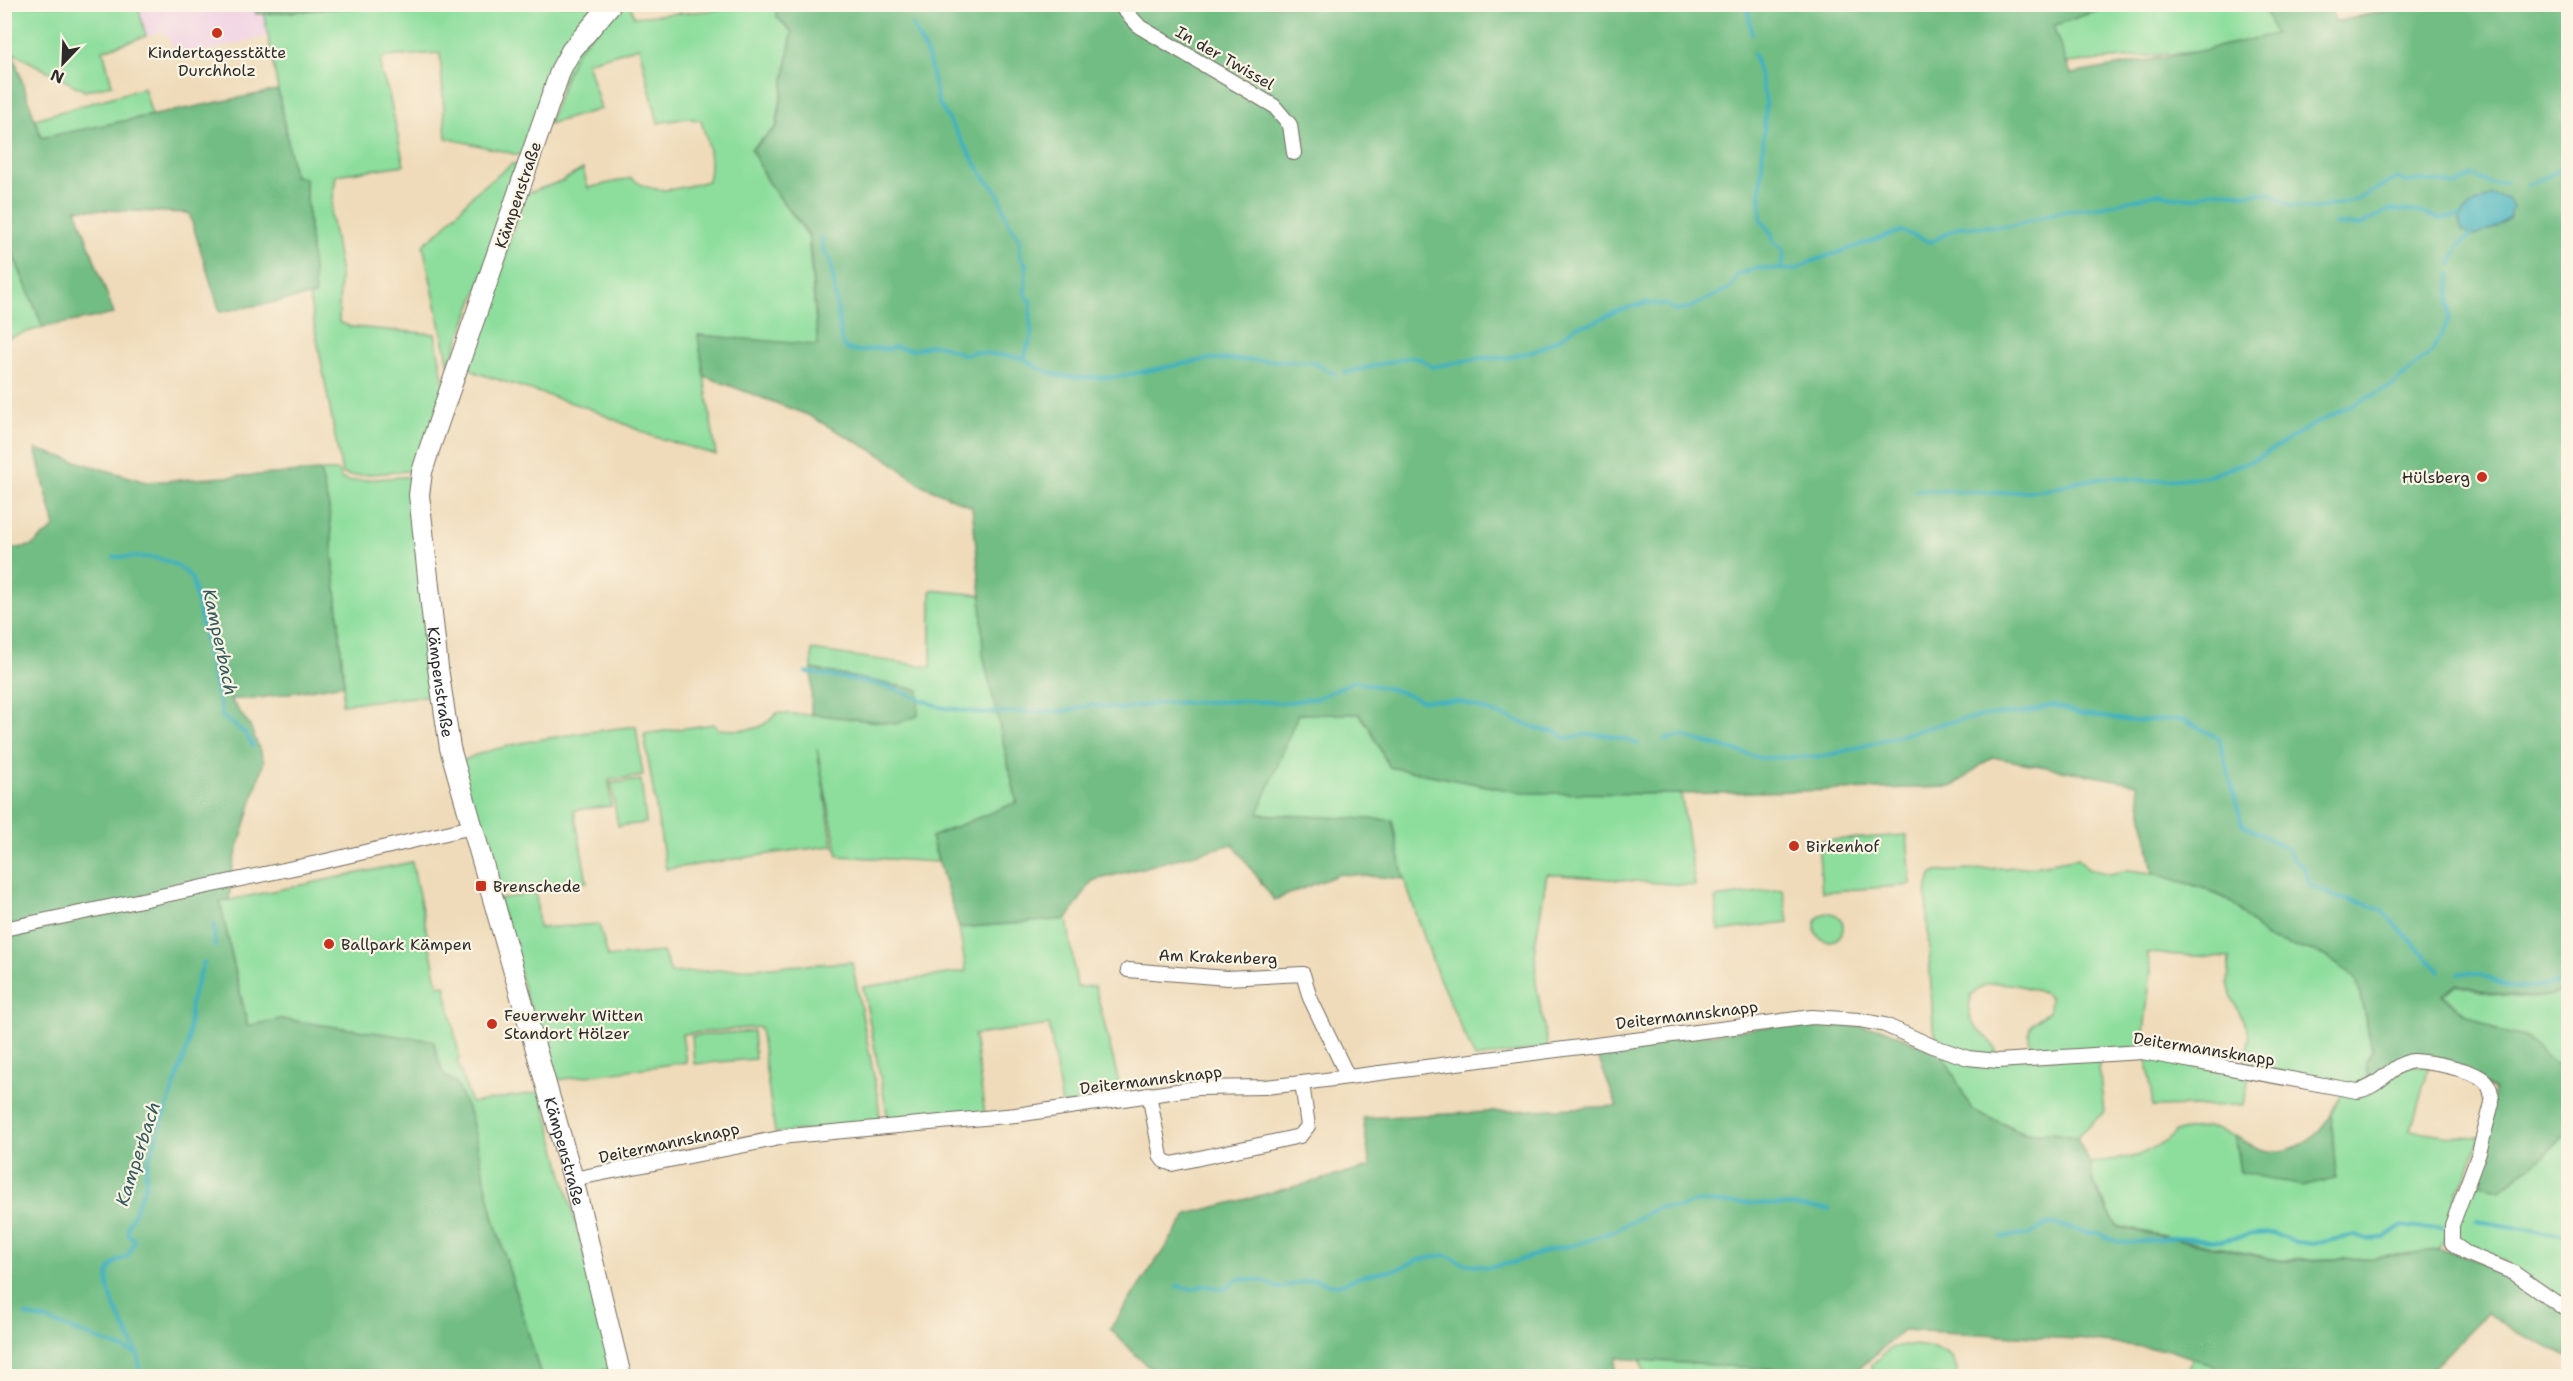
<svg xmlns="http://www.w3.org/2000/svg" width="2573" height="1381" font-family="'Shantell Sans',sans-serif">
	<rect width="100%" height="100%" fill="#fcf5e5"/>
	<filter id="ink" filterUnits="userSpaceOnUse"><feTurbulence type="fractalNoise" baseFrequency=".0167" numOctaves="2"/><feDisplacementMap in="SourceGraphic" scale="12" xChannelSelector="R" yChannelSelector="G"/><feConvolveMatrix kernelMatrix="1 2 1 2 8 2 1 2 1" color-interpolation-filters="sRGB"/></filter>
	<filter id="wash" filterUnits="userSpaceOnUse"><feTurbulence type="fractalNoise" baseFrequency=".008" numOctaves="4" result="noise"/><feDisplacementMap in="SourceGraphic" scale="24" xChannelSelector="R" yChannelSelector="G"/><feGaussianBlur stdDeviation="1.35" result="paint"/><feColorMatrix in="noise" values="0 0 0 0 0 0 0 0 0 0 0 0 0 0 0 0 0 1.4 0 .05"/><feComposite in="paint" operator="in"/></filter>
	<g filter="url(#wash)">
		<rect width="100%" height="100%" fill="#efdbba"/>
		<polygon fill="#f0d0e4" points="147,4 254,5 256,14 264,14 268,36 179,58 164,31 146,36 139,10"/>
		<g fill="#8dde9d" stroke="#5c8464" stroke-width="1.5">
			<polygon points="392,4 603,5 523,156 446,138 440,53 385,57 381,61 381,72 389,94 404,165 336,175 331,216 340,269 339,322 351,327 435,334 445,389 417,470 350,476 342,473 341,468 309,296 315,295 305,179 294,176 264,14"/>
			<polygon points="2263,4 2275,34 2195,52 2066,63 2053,26 2113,5"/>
			<polygon points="4,5 147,5 139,10 146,36 103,50 112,85 85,91 13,53 5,27"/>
			<path d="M 617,5 L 630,5 L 634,17 L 776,5 L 777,17 L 792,32 L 776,127 L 751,149 L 767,181 L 808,235 L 818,346 L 698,335 L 716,455 L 652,436 L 588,408 L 477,373 L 468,366 L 525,194 L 562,181 L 583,169 L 588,188 L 631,178 C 658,198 679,188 708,181 C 713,160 708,142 701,121 L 688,118 L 658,123 L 639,47 L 587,62 L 601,109 L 548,124 L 575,54 Z"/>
			<polygon points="144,88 152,115 41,138 35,119"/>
			<polygon points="526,163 449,365 423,245 442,229 474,194 512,164"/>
			<polygon points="4,234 43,327 5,339 4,339"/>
			<polygon points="320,471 338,471 342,479 348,481 416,476 436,695 342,704 344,684 329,508"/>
			<path d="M 931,590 L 981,595 L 983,654 L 1017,803 L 931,837 L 938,862 L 838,856 L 817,749 L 833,846 C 777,851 722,862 666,869 L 644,734 L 714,724 L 718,729 C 745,730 759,734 777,713 L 811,715 L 919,690 L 812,669 L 812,650 L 931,667 Z"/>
			<polygon points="1334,712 1359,714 1369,727 1389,767 1523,793 1681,794 1695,886 1547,874 1535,945 1536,983 1548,1048 1475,1058 1438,976 1404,879 1392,821 1257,814 1298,714"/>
			<path d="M 636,726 L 643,776 L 609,780 L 611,806 L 574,810 L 587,882 L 495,890 L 458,764 C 486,743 598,731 636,726 Z"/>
			<polygon points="641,780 646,823 618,826 611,783"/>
			<polygon points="1907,835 1911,885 1822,892 1818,841"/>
			<path d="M 2078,858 L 2088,869 L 2110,874 L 2128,870 L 2153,873 L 2202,888 L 2231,901 L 2266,938 L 2324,955 L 2356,978 L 2372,1050 L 2365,1063 L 2370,1083 L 2357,1086 L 2244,1068 L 2250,1034 L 2232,998 L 2228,983 L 2230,958 L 2147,953 L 2151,970 L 2142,1049 L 2031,1056 C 2029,1028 2023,1026 2049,1012 L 2050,997 C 2037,989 2004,980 1988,984 C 1983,985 1976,991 1972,994 C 1959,1035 1995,1029 1997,1057 L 1939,1045 L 1933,1026 L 1926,893 L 1931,875 L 1937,872 L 2034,866 Z"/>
			<polygon points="412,862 438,986 445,985 460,1059 457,1060 471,1103 541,1092 614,1368 572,1376 541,1376 493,1216 471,1117 456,1083 443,1074 433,1041 281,1019 248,1026 220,902"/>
			<polygon points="1783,889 1788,922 1719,931 1715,898"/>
			<polygon points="536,893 539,928 599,924 608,957 663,952 671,973 852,962 878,1098 880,1121 876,1124 775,1133 760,1027 682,1034 686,1062 550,1081 498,899"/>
			<circle cx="1829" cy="927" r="14"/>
			<polygon points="1067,919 1077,987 1095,986 1122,1095 1062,1105 1049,1025 974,1035 985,1115 889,1123 863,987 966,971 959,928"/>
			<path d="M 2456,985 C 2486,993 2542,1008 2568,987 L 2568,1070 L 2552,1062 L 2525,1037 L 2501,1032 L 2466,1014 L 2444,995 Z"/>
			<polygon points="753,1031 755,1059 694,1064 692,1036"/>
			<polygon points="1943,1055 2098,1059 2104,1112 2077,1137 2052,1133 2025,1133 1972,1110"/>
			<polygon points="2147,1057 2249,1075 2244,1105 2153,1107"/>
			<polygon points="2403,1065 2429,1066 2411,1130 2450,1136 2480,1137 2466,1178 2457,1190 2443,1243 2437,1250 2375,1258 2280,1260 2117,1226 2096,1187 2089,1163 2137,1156 2165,1142 2175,1132 2207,1126 2234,1136 2240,1172 2336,1178 2331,1113 2342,1093"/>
			<polygon points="2568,1132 2568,1303 2502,1260 2464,1248 2459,1244 2455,1232 2472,1181 2501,1190 2556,1145"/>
			<path d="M 1904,1345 C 1925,1345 1959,1348 1957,1376 L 1872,1376 L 1871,1365 L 1891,1348 Z"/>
			<polygon points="2193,1358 2214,1366 2228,1376 2170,1376 2188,1368"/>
			<polygon points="1640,1360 1828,1373 1829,1376 1645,1376"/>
		</g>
		<g fill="#72bd84" stroke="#4e7458" stroke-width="1.5">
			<polygon points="254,4 389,4 389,5 256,14"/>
			<path d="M 776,5 L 2113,5 L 2053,26 L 2071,74 L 2195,52 L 2275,34 L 2263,5 L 2330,5 L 2335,22 L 2412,5 L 2568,5 L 2568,987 C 2541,1007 2487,992 2456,984 L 2443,995 L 2465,1014 L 2501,1032 L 2525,1037 L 2552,1062 L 2568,1070 L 2568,1132 L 2555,1145 L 2501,1190 L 2472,1181 L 2495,1090 L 2422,1059 L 2370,1083 L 2366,1063 L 2373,1050 L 2356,978 L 2324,955 L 2266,938 L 2231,901 L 2203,888 L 2153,873 L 2137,784 L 1992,757 L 1952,787 L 1681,794 L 1523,793 L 1389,767 L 1369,727 L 1359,714 L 1298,714 L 1258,814 L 1392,820 L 1404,879 L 1340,874 L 1274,900 L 1233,844 L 1092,881 L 1067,919 L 959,928 L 931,837 L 1017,802 L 983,654 L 981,595 L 972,507 L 920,484 L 886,458 L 808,415 L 704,376 L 698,335 L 818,345 L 809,235 L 767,181 L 752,149 L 777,127 L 792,32 L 777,17 Z"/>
			<polygon points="4,27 41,138 278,90 294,176 305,178 315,295 220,312 189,213 76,209 114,314 43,327 5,234"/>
			<polygon points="35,449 146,482 320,471 329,508 344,684 253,699 230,699 250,726 264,761 233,865 229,900 220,902 247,1026 281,1019 433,1041 443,1074 456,1083 471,1117 493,1216 541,1376 5,1376 4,550 31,546 55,527"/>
			<polygon points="812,669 919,690 918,716 896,724 811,714"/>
			<polygon points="1811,1021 1884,1029 1943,1055 1972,1110 2025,1134 2052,1133 2077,1138 2089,1162 2095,1188 2117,1227 2280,1261 2375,1258 2437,1250 2451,1251 2493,1266 2568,1314 2568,1356 2514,1331 2487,1313 2433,1368 2447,1376 2228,1376 2214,1366 2169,1350 2076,1339 1903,1330 1852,1375 1616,1358 1614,1376 1164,1376 1146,1365 1110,1329 1188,1214 1370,1167 1363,1118 1617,1106 1595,1049"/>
			<path d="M 2331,1113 L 2336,1178 L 2302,1186 L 2240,1172 L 2235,1136 C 2243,1140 2252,1146 2260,1149 C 2289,1158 2319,1138 2331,1113 Z"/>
			<polygon points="614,1368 616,1376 572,1376"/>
		</g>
		<path fill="#43b2be" stroke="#376e74" stroke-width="1.5" d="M 2492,195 L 2507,199 L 2513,207 L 2510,218 L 2491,230 L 2474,236 L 2462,231 C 2452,210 2477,203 2492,195 Z"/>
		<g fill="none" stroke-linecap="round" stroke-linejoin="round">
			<g stroke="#43b2be" stroke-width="4">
				<polyline points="1747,4 1752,34"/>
				<polyline points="912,25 928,56 938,102 984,177 998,192 1008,221 1020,240 1020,257 1026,264 1025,293 1031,303 1030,321 1032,335 1024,358"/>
				<polyline points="1754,54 1766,101 1760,193 1761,220 1771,233 1774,243 1782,248 1784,259 1781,268"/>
				<polyline points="2528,185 2568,167"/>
				<polyline points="2333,224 2360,225 2391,209 2419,212 2440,219 2459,216"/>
				<polyline points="822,238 823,251 828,256 831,265 842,343 848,350 862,351 878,348 887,350 894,347 914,350 932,345 943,346 965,355 974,352 1024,358 1036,367 1056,375 1076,378 1115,377 1209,359 1312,362 1335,374"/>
				<polyline points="2451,265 2459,246 2470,235"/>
				<polyline points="1345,373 1410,357 1421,359 1432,367 1482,358 1506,358 1535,351 1562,337 1578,325 1590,324 1617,311 1645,303 1667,305 1676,311 1689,308 1732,287 1737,275 1757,268 1795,270 1810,262 1901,231 1931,242 1959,227 2012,226 2059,212 2106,206 2160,193 2173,197 2194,198 2215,191 2245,194 2269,193 2291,206 2313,209 2354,201 2398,178 2407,182 2421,180 2456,185 2473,175 2490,184 2505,182"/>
				<polyline points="1917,490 2000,493 2045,490 2075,482 2114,477 2149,481 2178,479 2209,476 2258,458 2318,422 2392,386 2432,351 2442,334 2449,318 2450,274"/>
				<path d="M 114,557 C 143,557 172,553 192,579 L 222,716 L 246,734 L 253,746"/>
				<path d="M 806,672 L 873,683 L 895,689 L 940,707 L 980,713 L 1066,711 L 1091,705 L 1121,709 L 1162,703 L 1249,701 L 1283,703 L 1318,698 L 1354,681 L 1398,691 L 1420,700 L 1462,702 L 1546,731 L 1555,731 L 1567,739 C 1590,731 1616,735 1638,744"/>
				<polyline points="1664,740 1682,736 1761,758 1827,756 1944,723 1989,715 2022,713 2053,705 2077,713 2131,721 2183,719 2219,739 2242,824 2287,849 2292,858 2304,867 2310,885 2338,898 2366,904 2382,911 2440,971"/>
				<polyline points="214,924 215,947"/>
				<path d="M 2458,974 C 2477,969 2490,981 2508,986 C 2528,991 2551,987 2568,977"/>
				<polyline points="2476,1221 2568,1236"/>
				<polyline points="2001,1237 2029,1235 2048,1224 2055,1224 2088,1233 2098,1233 2118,1242 2129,1243 2180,1237 2221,1241 2253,1234 2274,1233 2296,1242 2313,1244 2355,1235 2366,1239 2384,1238 2401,1226 2423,1229 2442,1227"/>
				<polyline points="1177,1286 1193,1289 1205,1285 1221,1289 1227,1288 1237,1279 1245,1279 1262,1281 1279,1288 1314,1279 1328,1284 1338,1285 1366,1275 1399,1269 1418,1260 1446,1255 1463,1263 1487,1267 1512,1263 1550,1250 1578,1244 1614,1231 1659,1207 1679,1208 1694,1202 1766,1204 1829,1209"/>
				<polyline points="4,1303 8,1305"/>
				<polyline points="25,1315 47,1320 137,1354"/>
				<path d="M 139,1376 C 139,1369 140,1360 137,1353 C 129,1330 82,1268 127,1257 L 134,1243 L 133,1238 L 128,1234 L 128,1226 L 146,1184 L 146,1168 L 188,1046 L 191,1001 L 204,962"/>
			</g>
		</g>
	</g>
	<g filter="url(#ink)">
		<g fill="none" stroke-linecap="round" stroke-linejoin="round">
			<defs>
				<g id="street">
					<polyline points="1119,4 1140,27 1274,106 1290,125 1294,153"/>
					<polyline points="4,929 317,863 472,827"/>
					<polyline points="1128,970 1227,978 1303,974 1310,998 1348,1077"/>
					<polyline points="1149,1094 1161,1157 1164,1161 1172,1164 1300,1136 1308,1126 1302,1083"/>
					<path d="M 573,1179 L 790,1136 L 1016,1115 L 1197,1088 L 1265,1087 L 1302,1083 L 1812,1017 L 1859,1020 L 1885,1025 L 1932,1046 L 1968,1058 L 1998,1061 L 2142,1052 L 2357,1091 C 2380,1088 2390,1064 2413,1061 C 2430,1062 2473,1069 2485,1081 C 2491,1087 2492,1095 2492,1103 L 2479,1153 L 2452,1225 L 2452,1243 L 2466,1253 L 2514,1273 L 2568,1311"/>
				</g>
				<g id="secondary">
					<path id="s1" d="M 611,4 L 571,51 L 561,69 L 429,450 L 422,472 L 419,495 L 438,668 L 450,748 L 573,1179 L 621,1376"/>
				</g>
			</defs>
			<use href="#street" stroke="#70695d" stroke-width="16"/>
			<use href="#secondary" stroke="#70695d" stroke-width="22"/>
			<use href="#street" stroke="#fff" stroke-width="14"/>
			<use href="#secondary" stroke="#fff" stroke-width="20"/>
		</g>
	</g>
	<g fill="#c8321e" stroke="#fcf5e5" stroke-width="2">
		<circle cx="217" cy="33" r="6"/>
		<circle cx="2482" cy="477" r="6"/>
		<circle cx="1794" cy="846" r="6"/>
		<rect x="475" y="880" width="12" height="12" rx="3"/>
		<circle cx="329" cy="944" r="6"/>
		<circle cx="492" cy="1024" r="6"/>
	</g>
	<g text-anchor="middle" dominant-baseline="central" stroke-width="4.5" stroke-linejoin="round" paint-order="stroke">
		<g font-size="16" fill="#2b2b2b" stroke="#fcf5e5" text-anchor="start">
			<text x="217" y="52" text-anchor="middle">Kindertagesstätte<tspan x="217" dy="18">Durchholz</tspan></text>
			<text x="2470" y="477" text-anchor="end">Hülsberg</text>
			<text x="1806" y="846">Birkenhof</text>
			<text x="493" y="886">Brenschede</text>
			<text x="341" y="944">Ballpark Kämpen</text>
			<text x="504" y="1015">Feuerwehr Witten<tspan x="504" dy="18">Standort Hölzer</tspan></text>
		</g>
		<g font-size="16" fill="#2b2b2b" stroke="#fcf5e5">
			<text transform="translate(1225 58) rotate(30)">In der Twissel</text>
			<text transform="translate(518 195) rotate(-71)">Kämpenstraße</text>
			<text stroke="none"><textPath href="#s1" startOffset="720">Kämpenstraße</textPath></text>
			<text transform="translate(1218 957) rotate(2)">Am Krakenberg</text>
			<text transform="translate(1687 1015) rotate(-7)">Deitermannsknapp</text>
			<text transform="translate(2204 1049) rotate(9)">Deitermannsknapp</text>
			<text transform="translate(1151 1080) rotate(-7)">Deitermannsknapp</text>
			<text transform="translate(669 1143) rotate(-12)">Deitermannsknapp</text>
			<text stroke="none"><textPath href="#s1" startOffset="1206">Kämpenstraße</textPath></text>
		</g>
		<g font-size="18" font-style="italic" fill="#335a5e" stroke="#fcf5e5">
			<text transform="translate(220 642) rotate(78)">Kamperbach</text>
			<text transform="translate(138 1154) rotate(-72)">Kamperbach</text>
		</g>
	</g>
	<rect width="2573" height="1381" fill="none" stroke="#fcf5e5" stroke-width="24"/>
	<g transform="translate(63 63) rotate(203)" stroke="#fcf5e5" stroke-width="4.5" paint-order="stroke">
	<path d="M0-4.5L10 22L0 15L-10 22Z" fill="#2b2b2b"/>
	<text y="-9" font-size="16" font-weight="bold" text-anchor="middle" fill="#2b2b2b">N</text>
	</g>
</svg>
